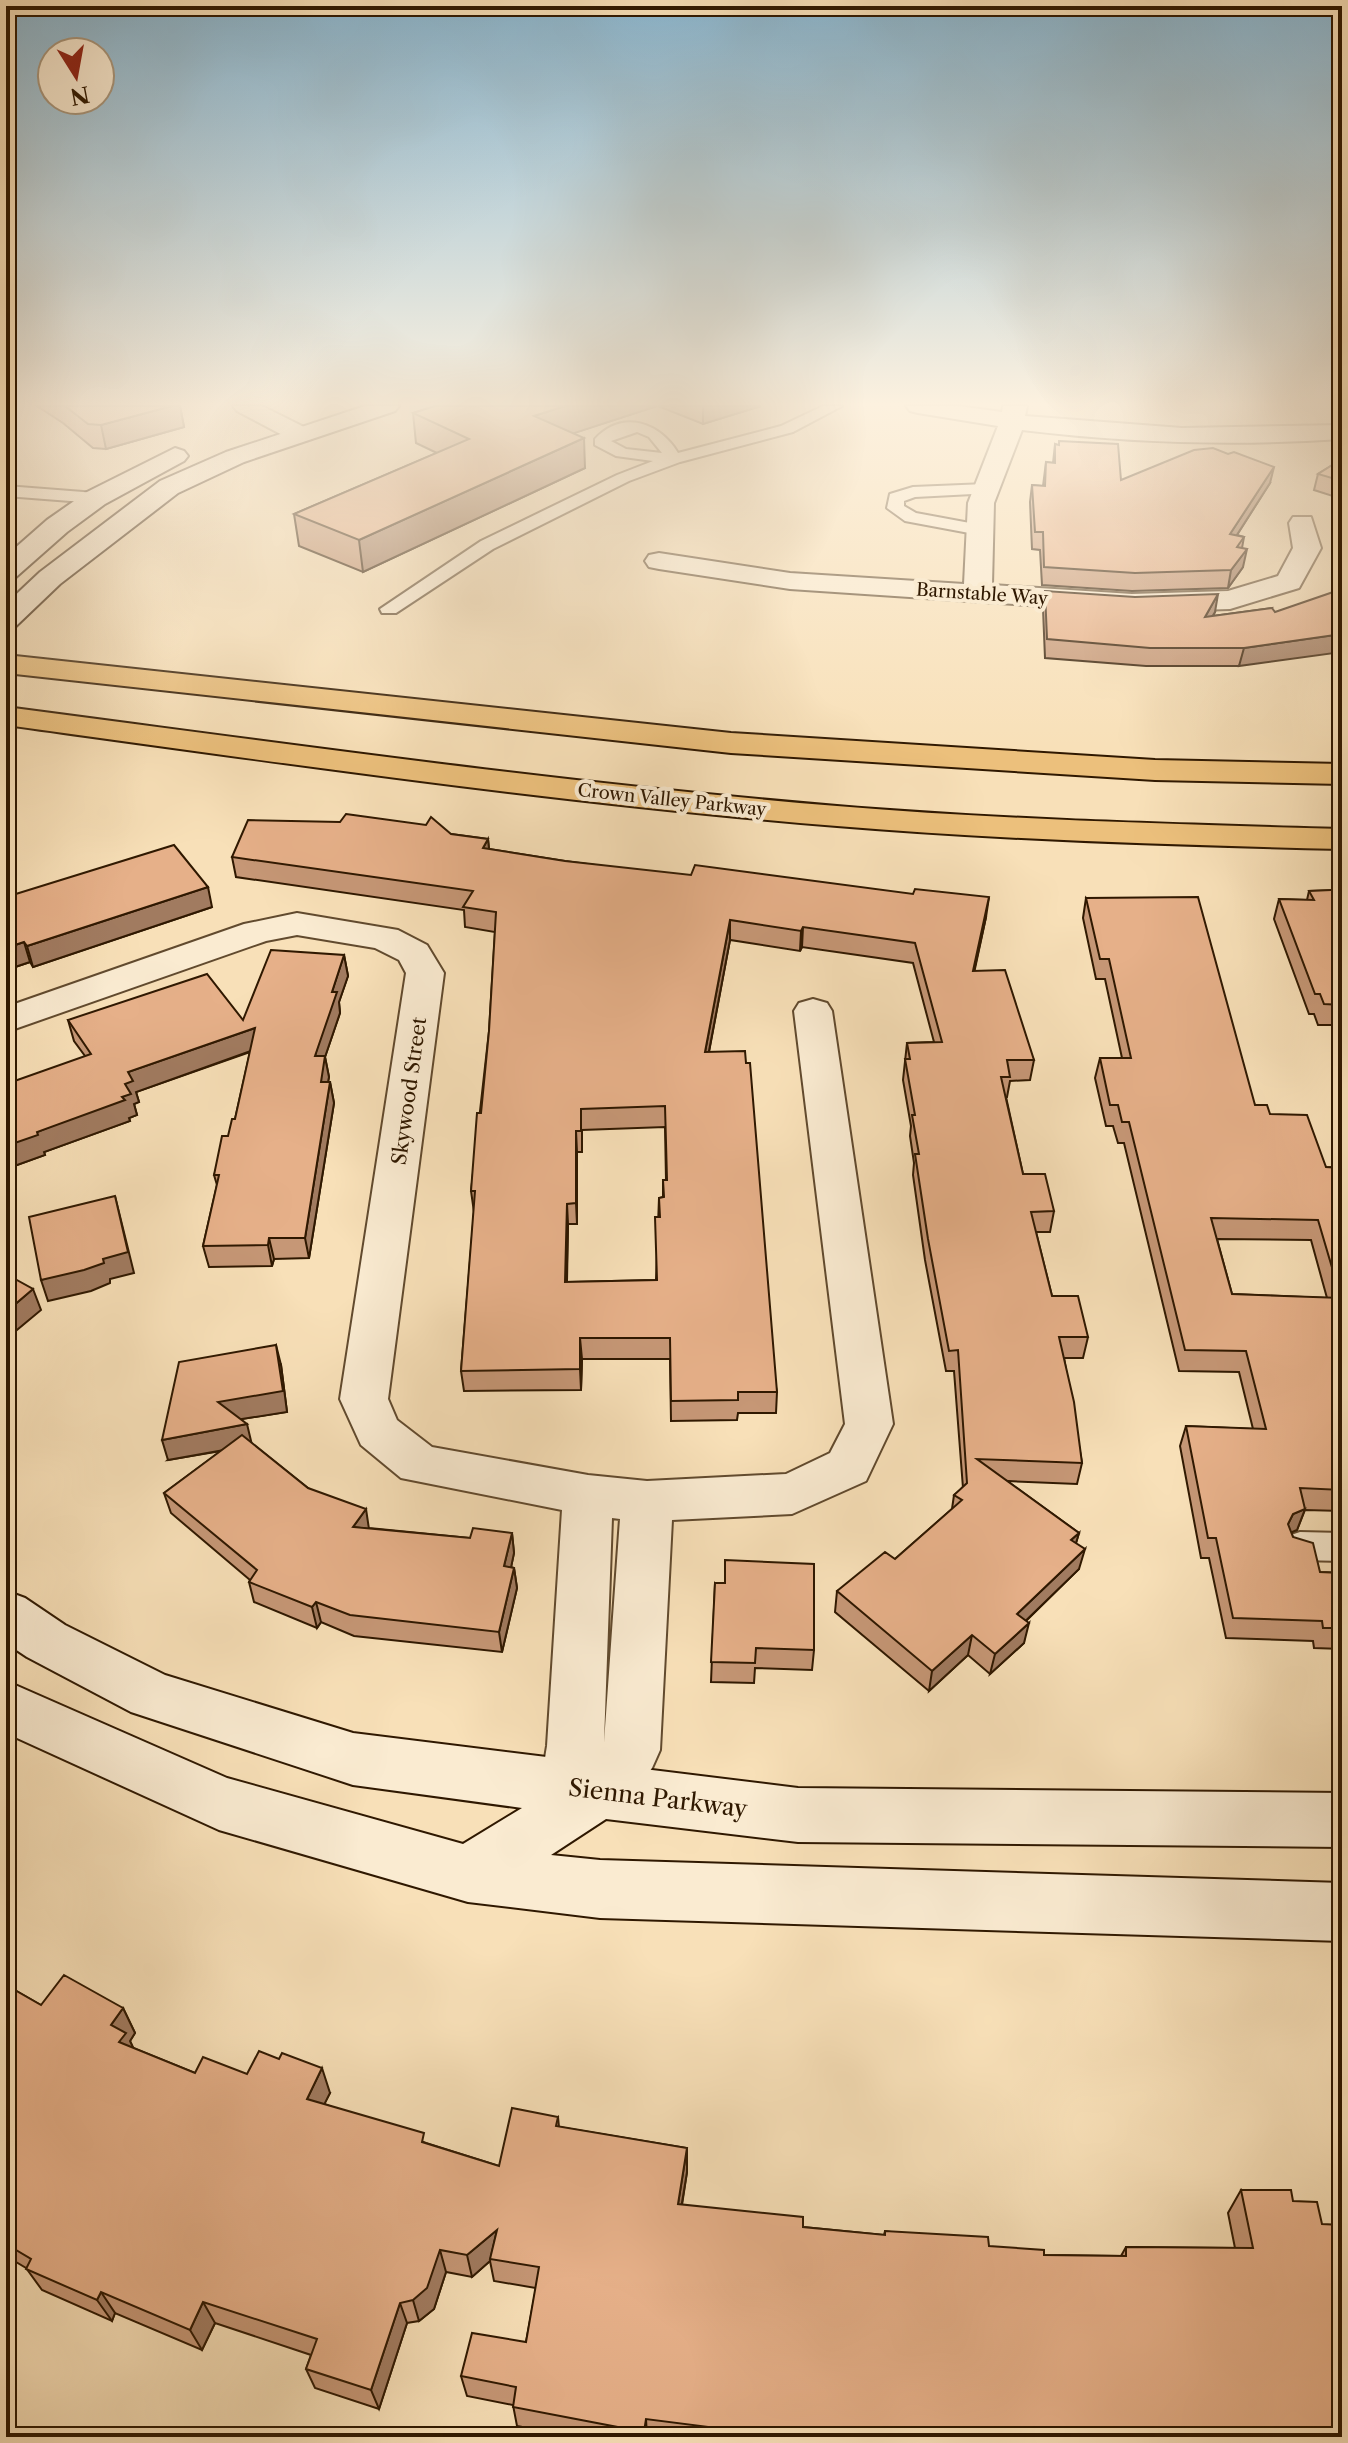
<svg xmlns="http://www.w3.org/2000/svg" width="1348" height="2443" font-family="'Libre Caslon Text',serif">
	<rect width="100%" height="100%" fill="#f8e0b8"/>
	<filter id="stains"><feTurbulence type="fractalNoise" baseFrequency=".0025" numOctaves="4"/><feColorMatrix values="0 0 0 0 .2 0 0 0 0 .09 0 0 0 0 .02 0 0 0 .5 -.17"/></filter>
	<radialGradient id="worn" r=".72"><stop offset=".6" stop-color="#630" stop-opacity="0"/><stop offset="1" stop-color="#630" stop-opacity=".3"/></radialGradient>
	<g fill="none" stroke-linecap="round" stroke-linejoin="round">
		<defs>
			<g id="service">
				<path d="M 823,406 L 842,406 L 793,432 L 680,462 L 629,481 L 493,549 L 396,613 L 382,613 L 380,609 L 481,541 L 617,475 L 653,461 L 616,456 L 595,445 L 595,439 C 623,409 660,423 678,453 L 781,426 ZM 637,432 L 649,437 L 662,453 L 626,449 L 611,441 Z"/>
				<polygon points="986,484 992,485 994,489 992,493 915,497 904,501 904,506 916,513 986,526 989,530 986,534 980,535 905,521 887,508 890,494 913,487"/>
				<polygon points="6,486 96,493 104,498 96,503 6,496"/>
				<polygon points="1300,1532 1342,1533 1342,1561 1300,1560 1288,1556 1283,1546 1288,1536"/>
			</g>
			<g id="minor">
				<polygon points="233,406 262,406 308,429 311,434 308,439 290,439 237,411"/>
				<path d="M 906,406 L 958,406 L 1002,412 L 1003,406 L 1027,406 L 1025,416 L 1182,428 L 1342,425 L 1342,439 C 1235,446 1129,443 1022,430 L 994,503 L 992,585 L 1132,594 L 1228,591 L 1278,576 L 1293,548 L 1289,523 L 1293,517 L 1311,517 L 1321,548 L 1299,588 L 1230,609 L 1132,612 L 790,589 L 659,569 L 649,567 L 645,561 L 649,555 L 659,553 L 790,573 L 964,584 L 968,503 L 998,426 L 918,413 L 910,411 Z"/>
				<path d="M 297,913 L 398,930 L 427,945 L 444,973 L 388,1399 L 397,1420 L 432,1447 L 588,1475 L 647,1481 L 786,1474 L 830,1453 L 845,1424 L 794,1011 L 799,1003 L 813,999 L 827,1003 L 832,1011 L 893,1424 L 866,1481 L 792,1514 L 672,1520 L 660,1750 L 652,1768 L 620,1811 L 599,1819 L 579,1811 L 569,1814 L 549,1807 L 540,1788 L 547,1746 L 562,1510 L 401,1478 L 361,1445 L 340,1399 L 406,973 L 399,960 L 375,948 L 297,935 L 266,941 L 6,1032 L 6,1007 L 244,924 ZM 612,1518 L 620,1519 L 604,1742 Z"/>
			</g>
			<g id="secondary">
				<polygon points="365,406 399,406 395,411 244,462 178,493 60,584 16,626 6,629 6,604 40,572 160,481 226,452"/>
				<polygon points="175,448 184,451 188,456 184,461 105,504 67,532 16,577 6,579 6,556 47,520 87,492"/>
				<polygon points="6,1591 25,1598 65,1625 165,1675 353,1733 798,1788 1342,1793 1342,1847 798,1842 606,1819 551,1855 600,1860 1342,1883 1342,1941 600,1918 468,1902 219,1830 6,1733 6,1681 227,1778 463,1844 522,1808 353,1785 131,1712 27,1657 6,1643"/>
			</g>
			<g id="primary">
				<polygon points="6,655 731,733 1155,760 1342,764 1342,784 1155,780 731,753 6,673"/>
				<path d="M 6,707 C 282,743 559,783 837,806 C 1005,820 1173,824 1342,829 L 1342,849 C 1173,845 1005,840 837,826 C 559,803 282,763 6,725 Z"/>
			</g>
		</defs>
		<use href="#service" stroke="#614a2e" stroke-width="4"/>
		<use href="#minor" stroke="#614a2e" stroke-width="4"/>
		<use href="#secondary" stroke="#2f1800" stroke-width="4"/>
		<use href="#primary" stroke="#2f1800" stroke-width="4"/>
		<use href="#service" fill="#faebd1" fill-rule="evenodd"/>
		<use href="#minor" fill="#faebd1" fill-rule="evenodd"/>
		<use href="#secondary" fill="#faebd1" fill-rule="evenodd"/>
		<use href="#primary" fill="#ecc07c" fill-rule="evenodd"/>
	</g>
	<g fill="#c69776" stroke="#2f1800" stroke-width="2" fill-rule="evenodd">
		<polygon points="37,406 180,406 184,427 106,449 93,448 63,423"/>
		<polygon points="435,406 657,406 573,433 585,468 363,572 299,546 294,514 437,453 416,443 413,413"/>
		<polygon points="658,406 761,406 703,424"/>
		<polygon points="1055,444 1121,480 1270,483 1237,535 1244,537 1242,548 1243,567 1228,588 1132,591 1042,585 1040,550 1032,549 1030,502 1032,485 1043,486 1046,462 1053,463"/>
		<polygon points="1342,459 1342,499 1314,490 1318,474"/>
		<polygon points="1045,591 1215,612 1213,616 1272,608 1239,666 1146,666 1045,658 1043,609"/>
		<path d="M 451,834 L 488,839 L 489,849 L 565,861 L 986,917 L 974,971 L 1034,1060 L 1030,1080 L 1010,1081 L 1007,1097 L 1006,1097 L 1023,1174 L 1054,1211 L 1050,1232 L 1036,1232 L 1052,1296 L 1088,1337 L 1083,1358 L 1064,1358 L 1082,1463 L 1077,1484 L 1007,1481 L 1079,1533 L 1076,1543 L 1079,1569 L 1026,1621 L 1024,1643 L 990,1674 L 968,1655 L 929,1691 L 835,1612 L 837,1591 L 895,1559 L 952,1509 L 954,1495 L 963,1488 L 954,1371 L 946,1371 L 925,1260 L 913,1175 L 914,1163 L 910,1136 L 911,1126 L 903,1080 L 907,1043 L 934,1042 L 913,963 L 802,947 L 800,951 L 730,940 L 709,1052 L 777,1392 L 776,1413 L 738,1413 L 737,1420 L 671,1421 L 670,1359 L 582,1359 L 581,1390 L 464,1391 L 461,1371 L 474,1212 L 471,1191 L 489,1031 L 495,932 L 465,927 L 464,910 L 236,877 L 232,857 ZM 665,1127 L 666,1180 L 663,1180 L 663,1197 L 659,1198 L 656,1280 L 567,1282 L 568,1224 L 577,1224 L 577,1152 L 582,1152 L 582,1130 Z"/>
		<polygon points="1342,890 1342,1025 1318,1025 1314,1014 1309,1014 1274,919 1279,899 1307,900 1309,891"/>
		<polygon points="6,897 212,907 33,967 30,962 6,970"/>
		<path d="M 1086,898 L 1255,1105 L 1270,1114 L 1326,1167 L 1342,1168 L 1342,1511 L 1305,1510 L 1297,1530 L 1291,1532 L 1293,1537 L 1320,1572 L 1342,1573 L 1342,1649 L 1314,1648 L 1313,1641 L 1226,1638 L 1209,1558 L 1201,1558 L 1180,1446 L 1186,1426 L 1253,1429 L 1239,1372 L 1179,1371 L 1124,1143 L 1118,1143 L 1113,1126 L 1106,1126 L 1095,1078 L 1100,1058 L 1122,1058 L 1105,979 L 1096,979 L 1083,918 ZM 1217,1239 L 1311,1240 L 1327,1298 L 1232,1294 Z"/>
		<polygon points="344,955 348,976 339,1002 340,1013 325,1057 329,1077 328,1082 330,1082 334,1103 309,1258 274,1259 272,1266 209,1267 203,1246 217,1185 214,1175 235,1119 250,1052 136,1092 139,1102 134,1104 137,1115 129,1118 130,1121 44,1152 45,1155 6,1169 85,1056 74,1041 68,1020 243,1020"/>
		<polygon points="281,1365 287,1412 241,1419 251,1443 308,1488 369,1528 470,1538 512,1533 514,1553 511,1567 514,1568 517,1588 502,1652 354,1636 321,1622 317,1628 254,1602 249,1582 250,1580 171,1513 164,1493 221,1451 168,1460"/>
		<polygon points="715,1583 814,1650 812,1670 755,1668 754,1683 711,1682"/>
		<polygon points="6,1985 41,2005 123,2008 135,2033 130,2041 133,2048 195,2073 247,2074 330,2093 324,2104 426,2143 499,2166 558,2117 559,2127 687,2148 687,2172 682,2205 803,2227 884,2235 885,2231 1044,2255 1121,2256 1126,2247 1235,2248 1228,2213 1241,2190 1342,2437 577,2437 517,2426 513,2405 467,2396 461,2376 526,2342 536,2288 494,2281 490,2261 472,2277 446,2272 434,2309 419,2321 407,2323 379,2409 315,2388 306,2369 311,2355 215,2323 202,2350 115,2313 112,2321 42,2290 26,2268 6,2256"/>
	</g>
	<g fill="#a17b60" stroke="#2f1800" stroke-width="2">
		<polygon points="172,406 180,406 184,427 106,449 101,425"/>
		<polygon points="565,406 657,406 535,446 534,416"/>
		<polygon points="703,406 761,406 703,424"/>
		<polygon points="584,438 585,468 363,572 359,540"/>
		<polygon points="1274,467 1270,483 1226,552 1230,534"/>
		<polygon points="1247,549 1243,567 1228,588 1231,570"/>
		<polygon points="1218,594 1215,612 1201,635 1205,617"/>
		<polygon points="1342,634 1342,652 1239,666 1244,648"/>
		<polygon points="488,839 490,859 483,848"/>
		<polygon points="208,887 212,907 33,967 27,946"/>
		<polygon points="989,897 986,917 970,992 973,971"/>
		<polygon points="730,920 730,940 705,1072 705,1052"/>
		<polygon points="803,927 802,947 800,951 801,931"/>
		<polygon points="24,942 30,962 6,970 6,948"/>
		<polygon points="344,955 348,976 339,1002 340,1013 325,1057 329,1077 324,1103 315,1056 332,992"/>
		<polygon points="255,1028 259,1048 136,1092 139,1102 134,1104 137,1115 129,1118 130,1121 44,1152 45,1155 6,1169 6,1146 37,1132 122,1097 128,1072"/>
		<polygon points="330,1082 334,1103 309,1258 305,1238"/>
		<polygon points="576,1131 577,1152 577,1224 576,1203"/>
		<polygon points="115,1196 134,1273 110,1279 110,1283 91,1291 48,1301 41,1280 103,1259"/>
		<polygon points="567,1204 568,1224 566,1303 565,1282"/>
		<polygon points="269,1238 274,1259 272,1266 268,1245"/>
		<polygon points="33,1289 41,1310 6,1339 6,1312"/>
		<polygon points="580,1338 582,1359 581,1390 580,1369"/>
		<polygon points="276,1345 281,1365 287,1412 223,1422 218,1402"/>
		<polygon points="247,1424 252,1445 168,1460 162,1440"/>
		<polygon points="366,1509 369,1529 353,1527"/>
		<polygon points="1305,1509 1297,1530 1285,1535 1288,1524 1293,1514"/>
		<polygon points="512,1533 514,1553 507,1587 504,1566"/>
		<polygon points="1079,1533 1073,1553 1071,1540"/>
		<polygon points="1085,1549 1079,1569 1012,1634 1017,1614"/>
		<polygon points="514,1568 517,1588 502,1652 499,1632"/>
		<polygon points="316,1602 321,1622 317,1628 312,1607"/>
		<polygon points="1029,1623 1024,1643 990,1674 995,1654"/>
		<polygon points="972,1635 968,1655 929,1691 932,1671"/>
		<polygon points="123,2008 135,2033 130,2041 138,2058 132,2067 111,2025"/>
		<polygon points="322,2068 330,2093 315,2123 307,2099"/>
		<polygon points="687,2148 687,2172 678,2227 678,2204"/>
		<polygon points="497,2230 490,2261 472,2277 467,2255"/>
		<polygon points="440,2250 446,2272 434,2309 419,2321 413,2300"/>
		<polygon points="101,2292 115,2313 112,2321 97,2300"/>
		<polygon points="203,2302 215,2323 202,2350 190,2330"/>
		<polygon points="400,2303 407,2323 379,2409 371,2390"/>
		<polygon points="646,2419 647,2437 644,2437 644,2432"/>
	</g>
	<g fill="#e6b089" stroke="#2f1800" stroke-width="2" fill-rule="evenodd">
		<polygon points="65,406 172,406 101,425 88,424"/>
		<polygon points="435,406 565,406 534,416 584,438 359,540 294,514 469,439 413,413"/>
		<polygon points="1059,441 1118,444 1121,480 1194,450 1213,448 1228,454 1234,452 1274,467 1230,534 1244,537 1237,547 1247,549 1231,570 1135,573 1044,567 1043,532 1035,532 1032,485 1045,486 1046,462 1055,463 1055,444 1059,445"/>
		<polygon points="1342,459 1342,481 1318,474"/>
		<polygon points="1342,589 1342,634 1244,648 1150,648 1047,639 1045,591 1135,597 1218,594 1205,617 1272,608 1275,612"/>
		<path d="M 346,814 L 426,825 L 431,817 L 451,834 L 488,839 L 483,848 L 565,861 L 691,875 L 695,865 L 913,894 L 915,889 L 989,897 L 973,971 L 1005,970 L 1034,1060 L 1007,1060 L 1010,1077 L 1001,1077 L 1023,1174 L 1045,1174 L 1054,1211 L 1031,1212 L 1052,1296 L 1078,1296 L 1088,1337 L 1059,1337 L 1074,1402 L 1082,1463 L 977,1459 L 1079,1533 L 1071,1540 L 1085,1549 L 1017,1614 L 1029,1623 L 995,1654 L 972,1635 L 932,1671 L 837,1591 L 885,1552 L 895,1559 L 962,1500 L 954,1495 L 967,1483 L 958,1350 L 949,1351 L 928,1239 L 915,1154 L 919,1154 L 912,1115 L 915,1115 L 905,1059 L 910,1059 L 907,1043 L 942,1042 L 915,943 L 803,927 L 801,931 L 730,920 L 705,1052 L 745,1051 L 746,1063 L 750,1063 L 777,1392 L 738,1392 L 738,1400 L 671,1401 L 670,1338 L 580,1338 L 580,1369 L 461,1371 L 475,1191 L 471,1191 L 477,1113 L 481,1113 L 489,1031 L 496,912 L 463,907 L 473,891 L 232,857 L 248,820 L 340,822 ZM 665,1106 L 667,1180 L 663,1180 L 664,1197 L 659,1198 L 660,1217 L 655,1217 L 657,1280 L 565,1282 L 567,1204 L 576,1203 L 576,1131 L 581,1131 L 581,1109 Z"/>
		<polygon points="174,845 208,887 27,946 24,942 6,948 6,897"/>
		<polygon points="1331,890 1342,890 1342,1005 1324,1004 1320,994 1315,994 1279,899 1314,900 1309,891"/>
		<path d="M 1198,897 L 1255,1105 L 1267,1105 L 1270,1114 L 1307,1115 L 1326,1167 L 1342,1168 L 1342,1490 L 1300,1488 L 1305,1509 L 1293,1514 L 1288,1524 L 1293,1537 L 1313,1543 L 1320,1572 L 1342,1573 L 1342,1628 L 1323,1628 L 1322,1621 L 1233,1618 L 1216,1538 L 1208,1538 L 1186,1426 L 1266,1429 L 1246,1351 L 1185,1350 L 1129,1122 L 1122,1122 L 1118,1105 L 1110,1105 L 1100,1058 L 1131,1058 L 1109,959 L 1100,959 L 1086,898 ZM 1211,1218 L 1318,1220 L 1341,1298 L 1232,1294 Z"/>
		<polygon points="271,950 344,955 332,992 337,992 315,1056 325,1056 321,1082 330,1082 305,1238 269,1238 268,1245 203,1246 219,1175 214,1175 222,1136 228,1136 232,1119 235,1119 255,1028 128,1072 133,1081 125,1084 131,1094 122,1097 125,1100 37,1132 38,1135 6,1146 6,1084 91,1054 68,1020 207,974 243,1020"/>
		<polygon points="115,1196 128,1252 103,1259 104,1263 84,1270 41,1280 29,1217"/>
		<polygon points="6,1274 33,1289 6,1312"/>
		<polygon points="276,1345 283,1391 218,1402 247,1424 162,1440 179,1362"/>
		<polygon points="242,1435 308,1488 366,1509 353,1527 470,1538 473,1528 512,1533 504,1566 514,1568 499,1632 350,1615 316,1602 312,1607 249,1582 257,1570 164,1493"/>
		<polygon points="725,1560 814,1564 814,1650 756,1648 755,1663 711,1662 715,1583 725,1583"/>
		<polygon points="64,1975 123,2008 111,2025 126,2033 119,2042 195,2073 203,2057 247,2074 259,2051 279,2059 282,2053 322,2068 307,2099 424,2133 422,2142 499,2166 512,2108 558,2117 556,2126 687,2148 678,2204 803,2217 803,2227 885,2235 885,2231 988,2237 989,2246 1044,2250 1044,2255 1126,2256 1126,2247 1253,2248 1241,2190 1291,2190 1293,2201 1317,2202 1322,2224 1342,2225 1342,2437 720,2437 716,2436 717,2428 646,2419 644,2432 513,2407 516,2387 461,2376 472,2333 526,2342 539,2267 490,2259 497,2230 467,2255 440,2250 427,2288 413,2300 400,2303 371,2390 306,2369 317,2339 203,2302 190,2330 101,2292 97,2300 26,2269 31,2259 6,2244 6,1985 41,2005"/>
	</g>
	<linearGradient id="sky" x2="0" y2="1"><stop stop-color="#8ab8d3"/><stop offset="0.54" stop-color="#fcf1df"/><stop offset="1" stop-color="#fcf1df" stop-opacity="0"/></linearGradient>
	<rect width="1348" height="748" fill="url(#sky)"/>
	<g text-anchor="middle" dominant-baseline="central" stroke-width="8" stroke-linejoin="round" paint-order="stroke">
		<g font-size="18" fill="#2f1800" stroke="#faebd1">
			<text transform="translate(982 594) rotate(4)">Barnstable Way</text>
			<text transform="translate(672 800) rotate(6)">Crown Valley Parkway</text>
		</g>
		<g font-size="20" fill="#2f1800" stroke="#faebd1">
			<text transform="translate(409 1091) rotate(-82)">Skywood Street</text>
		</g>
		<g font-size="24" fill="#2f1800" stroke="#faebd1">
			<text transform="translate(658 1798) rotate(7)">Sienna Parkway</text>
		</g>
	</g>
	<rect width="1348" height="2443" fill="none" stroke="#f8e0b8" stroke-width="32"/>
	<rect x="8" y="8" width="1332" height="2427" fill="none" stroke="#2f1800" stroke-width="4"/>
	<rect x="16" y="16" width="1316" height="2411" fill="none" stroke="#2f1800" stroke-width="2"/>
	<g transform="translate(76 76) rotate(169)"><circle r="38" fill="#faebd1" stroke="#a9977d" stroke-width="2"/>
	<path d="M0-6L14 30L0 20L-14 30Z" fill="#8f2418"/>
	<text y="-12" font-size="22" font-weight="bold" text-anchor="middle" fill="#2f1800">N</text>
	</g>
	<rect width="100%" height="100%" filter="url(#stains)"/>
	<rect width="100%" height="100%" fill="url(#worn)"/>
</svg>
